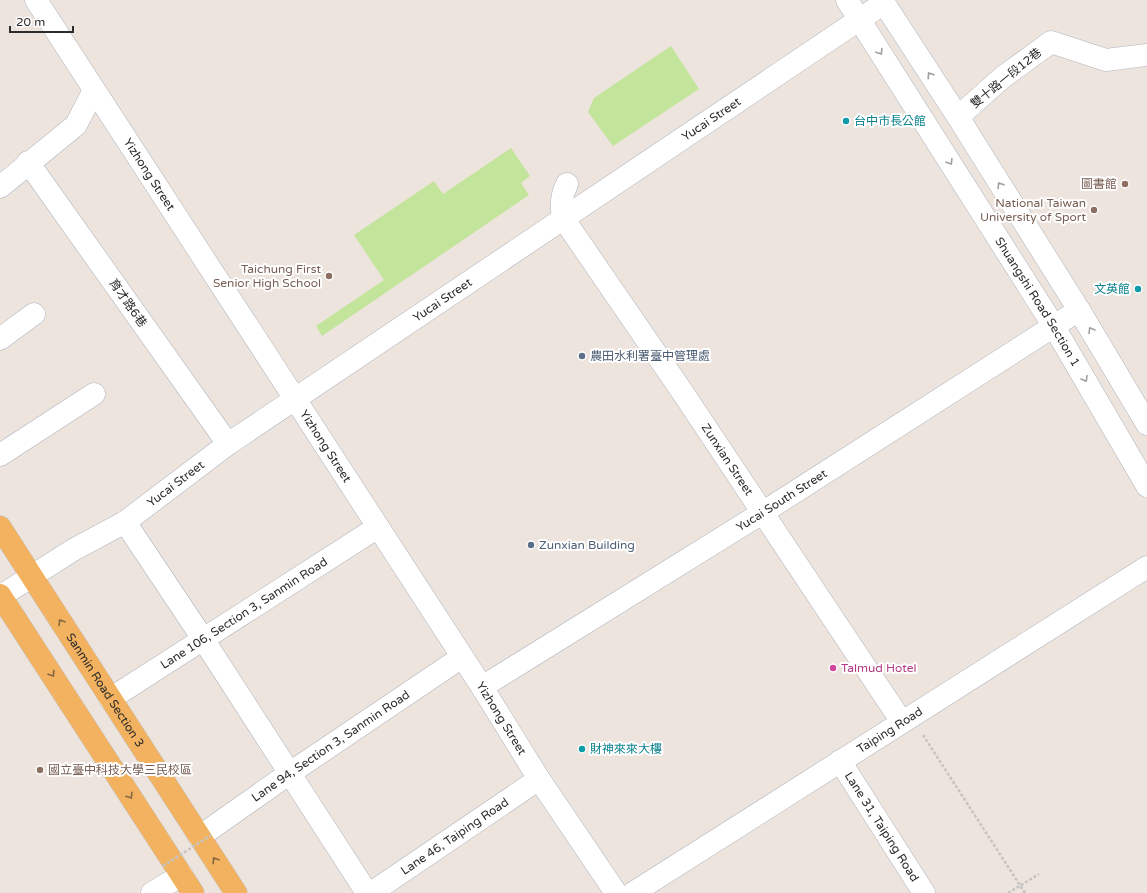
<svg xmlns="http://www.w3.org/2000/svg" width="1147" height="893" font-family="'Varela Round','Noto Sans TC',sans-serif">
	<rect width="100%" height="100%" fill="#eee4de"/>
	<g fill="#c3e49b">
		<polygon points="671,46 699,89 613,146 588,112 594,98"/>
		<polygon points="511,148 530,176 521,183 529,195 322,336 316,326 384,280 354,235 434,181 443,194"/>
	</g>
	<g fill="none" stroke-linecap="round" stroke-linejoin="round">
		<defs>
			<g id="minor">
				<path id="s1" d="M 36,0 L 482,687 L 539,779 L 616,893"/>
				<path id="s2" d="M 847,0 L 1053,325 L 1147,486"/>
				<polyline points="882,0 958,117 1079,310 1147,424"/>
				<polyline points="958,117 1003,77 1051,42 1106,60 1147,55"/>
				<polyline points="28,162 228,444"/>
				<path id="s3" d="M 567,184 C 561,196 561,205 563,218 L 681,390 L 902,722"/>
				<polyline points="0,187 76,125 94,90"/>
				<polyline points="0,339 34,314"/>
				<polyline points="0,455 94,394"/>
				<polyline points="125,522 203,639 367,893"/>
				<path id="s4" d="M 1,596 L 73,550 L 125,522 L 228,444 L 884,3"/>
				<path id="s5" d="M 482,687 L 762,513 L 1079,310"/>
				<path id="s6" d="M 110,699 L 378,527"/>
				<path id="s7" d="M 840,761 L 924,893"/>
				<path id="s8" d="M 199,837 L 290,773 L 462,657"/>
				<polyline points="152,893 182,875"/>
				<path id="s9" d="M 371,893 L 539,779"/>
				<path id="s10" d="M 633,893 L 1147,567"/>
			</g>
			<g id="major">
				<path id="s11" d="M 0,527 L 236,893"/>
				<polyline points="0,595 193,893"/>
			</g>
		</defs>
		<use href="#minor" stroke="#aeb4bc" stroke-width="23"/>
		<use href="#major" stroke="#c4c4c4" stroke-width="23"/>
		<g stroke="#c4c4c4" stroke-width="2.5" stroke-dasharray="3 2" stroke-linecap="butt">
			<polyline points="923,735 1025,893"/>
			<polyline points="1008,893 1039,874"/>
		</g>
		<use href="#minor" stroke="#fff" stroke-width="22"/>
		<use href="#major" stroke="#f2b25f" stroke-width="22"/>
		<polyline stroke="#c4c4c4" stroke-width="2.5" stroke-dasharray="3 2" stroke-linecap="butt" points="163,866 211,835"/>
	</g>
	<defs><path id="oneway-chevron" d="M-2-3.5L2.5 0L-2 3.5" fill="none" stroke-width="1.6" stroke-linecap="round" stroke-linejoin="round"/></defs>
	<g stroke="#a0a0a0">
		<use href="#oneway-chevron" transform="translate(880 52) rotate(58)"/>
		<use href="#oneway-chevron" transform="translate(930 75) rotate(-123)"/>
		<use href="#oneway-chevron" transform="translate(950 162) rotate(58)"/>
		<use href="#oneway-chevron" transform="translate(1000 185) rotate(-122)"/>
		<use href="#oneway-chevron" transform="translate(1091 330) rotate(-121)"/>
		<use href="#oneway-chevron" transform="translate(1085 379) rotate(60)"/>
	</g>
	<g stroke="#856843">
		<use href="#oneway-chevron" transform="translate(61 622) rotate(-122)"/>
		<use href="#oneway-chevron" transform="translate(52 674) rotate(57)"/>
		<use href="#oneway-chevron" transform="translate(130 796) rotate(57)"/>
		<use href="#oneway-chevron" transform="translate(215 860) rotate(-123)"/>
	</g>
	<g fill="#0f9aa8" stroke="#fff" stroke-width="1.5">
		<circle cx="846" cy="121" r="4"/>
		<circle cx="1138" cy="289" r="4"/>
		<circle cx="582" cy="749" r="4"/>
	</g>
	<g fill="#8d6e63" stroke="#fff" stroke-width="1.5">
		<circle cx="1125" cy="184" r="4"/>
		<circle cx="1094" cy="210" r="4"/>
		<circle cx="329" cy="276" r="4"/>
		<circle cx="40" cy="770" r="4"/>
	</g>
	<g fill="#5c6f8a" stroke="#fff" stroke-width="1.5">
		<circle cx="582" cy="356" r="4"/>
		<circle cx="531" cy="545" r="4"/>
	</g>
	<circle fill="#d1479c" stroke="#fff" stroke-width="1.5" cx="833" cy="668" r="4"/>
	<g text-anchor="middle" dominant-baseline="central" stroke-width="4" stroke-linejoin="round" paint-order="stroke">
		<g font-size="12" fill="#2c2c2c" stroke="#fff">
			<text transform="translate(1006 78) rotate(-39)">雙十路一段12巷</text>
			<text stroke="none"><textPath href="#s4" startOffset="856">Yucai Street</textPath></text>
			<text stroke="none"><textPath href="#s1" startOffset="208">Yizhong Street</textPath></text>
			<text stroke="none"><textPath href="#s4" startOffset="532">Yucai Street</textPath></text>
			<text stroke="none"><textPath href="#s2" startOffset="357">Shuangshi Road Section 1</textPath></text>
			<text transform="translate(128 303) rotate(55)">育才路6巷</text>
			<text stroke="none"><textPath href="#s1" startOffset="532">Yizhong Street</textPath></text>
			<text stroke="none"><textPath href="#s3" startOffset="327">Zunxian Street</textPath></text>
			<text stroke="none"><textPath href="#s4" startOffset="208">Yucai Street</textPath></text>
			<text stroke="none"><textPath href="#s5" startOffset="353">Yucai South Street</textPath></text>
			<text stroke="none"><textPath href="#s6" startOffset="159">Lane 106, Section 3, Sanmin Road</textPath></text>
			<text stroke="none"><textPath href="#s11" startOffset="194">Sanmin Road Section 3</textPath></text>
			<text stroke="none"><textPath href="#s1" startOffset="856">Yizhong Street</textPath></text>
			<text stroke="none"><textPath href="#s10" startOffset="304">Taiping Road</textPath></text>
			<text stroke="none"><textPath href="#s8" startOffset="160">Lane 94, Section 3, Sanmin Road</textPath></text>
			<text stroke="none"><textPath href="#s7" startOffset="78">Lane 31, Taiping Road</textPath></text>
			<text stroke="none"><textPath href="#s9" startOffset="101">Lane 46, Taiping Road</textPath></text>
		</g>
		<g font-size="12" fill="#0d838f" stroke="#fff" text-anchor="start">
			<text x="854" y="121">台中市長公館</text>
			<text x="1130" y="289" text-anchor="end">文英館</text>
			<text x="590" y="749">財神來來大樓</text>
		</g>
		<g font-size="12" fill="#785e54" stroke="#fff" text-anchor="end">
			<text x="1117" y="184">圖書館</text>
			<text x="1086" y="203">National Taiwan<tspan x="1086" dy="14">University of Sport</tspan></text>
			<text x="321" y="269">Taichung First<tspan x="321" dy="14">Senior High School</tspan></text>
			<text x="48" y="770" text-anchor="start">國立臺中科技大學三民校區</text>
		</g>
		<g font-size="12" fill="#4e5e75" stroke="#fff" text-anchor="start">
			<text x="590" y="356">農田水利署臺中管理處</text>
			<text x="539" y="545">Zunxian Building</text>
		</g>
		<g font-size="12" fill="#b23c85" stroke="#fff" text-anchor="start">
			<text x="841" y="668">Talmud Hotel</text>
		</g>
	</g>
	<path d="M10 26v6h63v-6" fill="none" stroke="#2c2c2c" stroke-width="2"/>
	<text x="16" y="26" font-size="12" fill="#2c2c2c" stroke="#ffffff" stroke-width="3" paint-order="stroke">20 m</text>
</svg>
